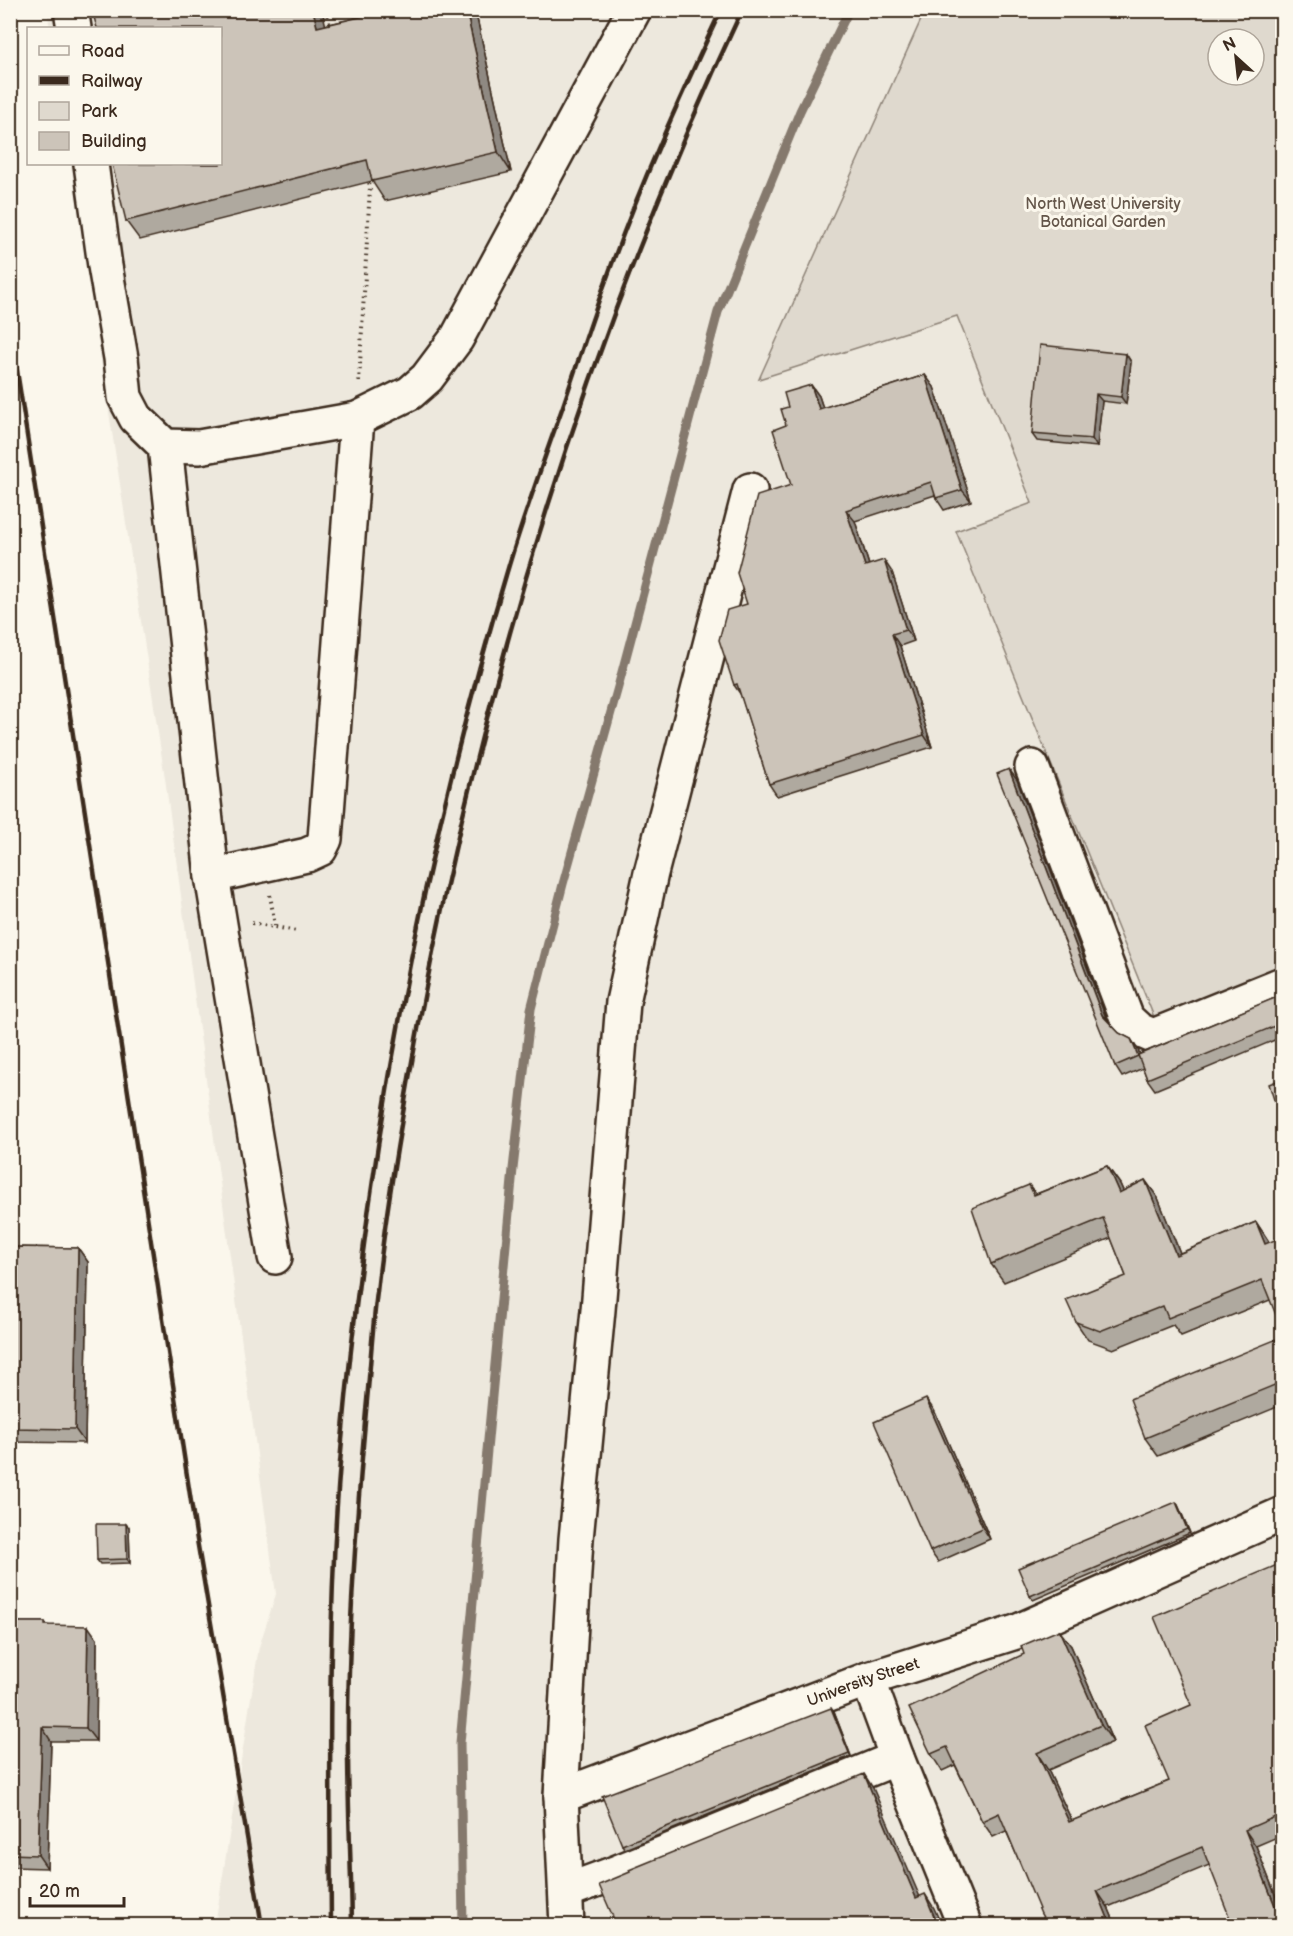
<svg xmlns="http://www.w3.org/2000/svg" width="1293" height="1936" font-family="'Balsamiq Sans',sans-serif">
	<rect width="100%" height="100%" fill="#fbf7ec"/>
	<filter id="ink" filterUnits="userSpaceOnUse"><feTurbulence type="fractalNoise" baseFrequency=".0167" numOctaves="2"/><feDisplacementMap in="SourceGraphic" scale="12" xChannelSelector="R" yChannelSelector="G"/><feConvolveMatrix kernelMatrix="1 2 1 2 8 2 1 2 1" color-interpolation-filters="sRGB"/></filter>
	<g filter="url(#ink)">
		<path fill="#ede8dd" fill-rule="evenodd" d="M 47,11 L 1282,11 L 1282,1925 L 215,1925 L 259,1647 L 276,1594 L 165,778 L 71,164 L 220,164 L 220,28 L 50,28 ZM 1218,39 L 1254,39 L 1254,75 L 1218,75 Z"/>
		<path fill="#dfd9ce" stroke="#8d8276" stroke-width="1.5" fill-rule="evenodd" d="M 925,11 L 1282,11 L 1282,993 L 1163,1039 L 956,531 L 1032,503 L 957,316 L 759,379 ZM 1218,39 L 1254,39 L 1254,75 L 1218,75 Z"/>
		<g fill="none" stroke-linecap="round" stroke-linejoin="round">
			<polyline stroke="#85796d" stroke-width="9" points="463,1926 460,1743 513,1169 531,1009 563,884 618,687 718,312 800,111 849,10"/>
			<defs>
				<g id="minor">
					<polyline points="71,10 74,28"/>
					<polyline points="91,164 105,266 121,358 125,397 136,418 165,446 199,447 357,419 410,393 427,378 457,338 634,10"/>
					<polyline points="165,446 212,876 275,1257"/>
					<polyline points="1032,767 1127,1019 1139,1030 1153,1036 1282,984"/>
					<polyline points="212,876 307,855 320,849 325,839 357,419"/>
					<polyline points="868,1679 897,1758 965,1926"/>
					<polyline points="561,1796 576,1539 598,1310 623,1002 651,873 750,490"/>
					<polyline points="566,1891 615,1873 897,1758"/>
					<path id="s1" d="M 567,1926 L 561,1796 L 868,1679 L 1016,1632 L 1282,1514"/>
				</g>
			</defs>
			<use href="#minor" stroke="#3b2a1e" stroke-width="38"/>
			<g stroke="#3b2a1e" stroke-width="4" stroke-dasharray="1.5 4.5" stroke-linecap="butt">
				<polyline points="326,10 330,27"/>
				<polyline points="359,382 370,187 368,177"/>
				<polyline points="270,895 275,926"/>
				<polyline points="252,923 297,931"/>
			</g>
			<use href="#minor" stroke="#fbf7ec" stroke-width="33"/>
			<g stroke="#3b2a1e" stroke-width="4.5">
				<polyline points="10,325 196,1534 262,1926"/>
				<path d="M 331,1926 C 330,1764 327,1602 342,1440 C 369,1144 423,850 509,565 C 525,512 544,459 563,406 C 578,362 592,318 608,275 C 640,185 680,97 721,10"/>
				<path d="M 352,1926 C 351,1856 347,1787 348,1717 C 349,1615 357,1512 366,1411 C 370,1371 372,1332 377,1292 C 387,1200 403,1109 420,1018 C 485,671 591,330 742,10"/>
			</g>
		</g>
		<g fill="#afa99f" stroke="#3b2a1e" stroke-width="1.5">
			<polygon points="390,10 473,10 476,14 511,172 385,201 372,181 140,240 126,221 325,25"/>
			<polygon points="1126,354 1131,362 1126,404 1102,401 1097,447 1037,441 1032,434"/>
			<polygon points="925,375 934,387 971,501 944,510 936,498 935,495 855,521 869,565 892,572 914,641 900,646 932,747 777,796 769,784 741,695 734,685 747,604 791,485 786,425 788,407 811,385 819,396 823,408"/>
			<polygon points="1017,780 1108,1021 1119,1033 1131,1039 1138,1050 1140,1054 1282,995 1282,1037 1155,1090 1147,1079 1143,1068 1122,1077 1115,1066"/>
			<polygon points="1107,1166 1120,1184 1123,1191 1145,1180 1158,1198 1180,1253 1256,1222 1269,1242 1270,1300 1181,1336 1173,1325 1113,1349 1088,1340 1076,1322 1126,1276 1111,1238 1004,1282 991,1264 1029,1185 1036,1194"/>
			<polygon points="10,1247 78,1248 88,1262 85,1443 10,1442"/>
			<polygon points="1282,1337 1282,1405 1158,1456 1145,1438"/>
			<polygon points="934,1410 990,1539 938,1562 930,1551"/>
			<polygon points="1178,1505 1190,1533 1033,1600 1030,1596"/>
			<polygon points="129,1527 130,1563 100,1564 97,1560"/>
			<polygon points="1282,1563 1282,1835 1256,1846 1282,1912 1282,1926 1209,1865 1108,1907 1116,1926 1048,1926 1006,1831 993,1837 982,1821 955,1765 942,1771 931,1754 1071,1646 1113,1742 1048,1770 1072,1821 1169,1781 1191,1705"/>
			<polygon points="10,1622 45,1622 47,1625 97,1639 96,1741 51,1741 47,1868 10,1867"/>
			<polygon points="834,1712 851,1756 625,1849 622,1845"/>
		</g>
		<g fill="#8f8982" stroke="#3b2a1e" stroke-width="1.5">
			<polygon points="313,10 322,10 331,47 317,27"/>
			<polygon points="466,10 473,10 476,14 511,172 498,152"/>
			<polygon points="1126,354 1131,362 1126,404 1121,397"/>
			<polygon points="925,375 934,387 971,501 962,490"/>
			<polygon points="811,385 819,396 827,421 819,409"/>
			<polygon points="1096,394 1102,401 1097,447 1092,439"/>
			<polygon points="846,510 855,521 873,578 865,566"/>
			<polygon points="884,560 892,572 914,641 906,630"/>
			<polygon points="892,634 900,646 932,747 924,735"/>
			<polygon points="1009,769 1017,780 1109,1026 1102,1015"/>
			<polygon points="1131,1039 1138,1050 1145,1067 1138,1056"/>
			<polygon points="1107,1166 1120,1184 1132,1211 1119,1193"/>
			<polygon points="1145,1180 1158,1198 1188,1273 1176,1255"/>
			<polygon points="1256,1222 1268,1240 1278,1262 1265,1244"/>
			<polygon points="78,1248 88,1262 85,1443 75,1429"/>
			<polygon points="926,1399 934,1410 990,1539 983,1528"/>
			<polygon points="1176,1502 1178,1505 1190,1533 1187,1529"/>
			<polygon points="126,1524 129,1527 130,1563 127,1559"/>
			<polygon points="88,1626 97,1639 96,1741 86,1728"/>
			<polygon points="1059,1630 1071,1646 1113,1742 1101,1725"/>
			<polygon points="831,1708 834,1712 851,1756 849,1753"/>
			<polygon points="42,1727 51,1741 47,1868 38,1855"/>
			<polygon points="1037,1753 1048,1770 1080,1838 1069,1822"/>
			<polygon points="864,1774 873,1788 926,1911 916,1898"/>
			<polygon points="1245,1830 1256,1846 1282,1912 1282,1923"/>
			<polygon points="1097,1891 1108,1907 1116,1926 1111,1926"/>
			<polygon points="925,1894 934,1908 942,1926 938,1926"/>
		</g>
		<g fill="#ccc4b9" stroke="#3b2a1e" stroke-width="1.5">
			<polygon points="92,10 313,10 317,27 390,10 466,10 498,152 372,181 367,160 126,221 112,164 220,164 220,28 97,28"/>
			<polygon points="1040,345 1126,354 1121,397 1096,394 1092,439 1032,434"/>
			<polygon points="925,375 962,490 936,498 931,482 846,510 865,566 884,560 906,630 892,634 924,735 769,784 737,684 734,685 719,640 727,610 747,604 737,573 757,496 791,485 773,430 786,425 781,409 788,407 784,393 811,385 819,409"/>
			<polygon points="1009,769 1102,1015 1119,1033 1131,1039 1138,1056 1115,1066 997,774"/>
			<polygon points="1282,995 1282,1023 1147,1079 1138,1055"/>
			<polygon points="1282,1079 1282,1125 1269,1084"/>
			<polygon points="1107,1166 1119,1193 1145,1180 1176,1255 1256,1222 1265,1244 1282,1237 1282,1330 1262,1280 1168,1318 1163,1306 1100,1331 1076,1322 1066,1300 1126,1276 1103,1218 991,1264 972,1208 1029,1185 1034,1195"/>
			<polygon points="10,1247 78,1248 75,1429 10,1428"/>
			<polygon points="1282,1337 1282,1382 1145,1438 1130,1399"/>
			<polygon points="926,1399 983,1528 930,1551 874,1422"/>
			<polygon points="1176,1502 1187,1529 1030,1596 1018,1568"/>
			<polygon points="96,1524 126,1524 127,1559 97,1560"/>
			<polygon points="1282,1563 1282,1814 1245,1830 1281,1921 1282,1920 1282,1926 1233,1926 1202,1847 1097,1891 1111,1926 1048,1926 1041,1914 999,1813 982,1821 947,1747 931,1754 909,1708 1024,1654 1021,1646 1059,1630 1101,1725 1037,1753 1069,1822 1169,1781 1145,1725 1191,1705 1154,1617"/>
			<polygon points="10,1622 45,1622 45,1625 88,1626 86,1728 42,1727 38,1855 10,1854"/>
			<polygon points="831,1708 849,1753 622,1845 602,1796"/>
			<polygon points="864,1774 916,1898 925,1894 938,1926 617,1926 599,1885 630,1872 629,1870"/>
		</g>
	</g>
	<g text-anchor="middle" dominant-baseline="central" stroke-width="6" stroke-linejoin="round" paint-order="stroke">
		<g font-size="16" fill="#64564a" stroke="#fbf7ec">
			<text x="1103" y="204">North West University<tspan x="1103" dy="18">Botanical Garden</tspan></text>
		</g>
		<g font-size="16" fill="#3b2a1e" stroke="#fbf7ec">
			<text stroke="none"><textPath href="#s1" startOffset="453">University Street</textPath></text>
		</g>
	</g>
	<rect width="1293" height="1936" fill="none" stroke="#fbf7ec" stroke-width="36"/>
	<rect x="18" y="18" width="1257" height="1900" fill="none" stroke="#3b2a1e" stroke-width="2" filter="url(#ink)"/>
	<rect x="27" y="27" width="195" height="138" fill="#fbf7ec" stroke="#aea59a" stroke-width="1.5"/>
	<rect x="39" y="46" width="30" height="9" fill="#fbf7ec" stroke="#aea59a" stroke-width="1.5"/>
	<text x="81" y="57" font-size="18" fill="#3b2a1e">Road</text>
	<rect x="39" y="76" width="30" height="9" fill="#3b2a1e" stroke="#aea59a" stroke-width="1.5"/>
	<text x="81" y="87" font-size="18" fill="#3b2a1e">Railway</text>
	<rect x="39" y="102" width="30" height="18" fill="#dfd9ce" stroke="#aea59a" stroke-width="1.5"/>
	<text x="81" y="117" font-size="18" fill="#3b2a1e">Park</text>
	<rect x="39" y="132" width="30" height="18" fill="#ccc4b9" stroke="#aea59a" stroke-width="1.5"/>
	<text x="81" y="147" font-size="18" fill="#3b2a1e">Building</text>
	<g transform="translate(1236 57) rotate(333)"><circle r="28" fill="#fbf7ec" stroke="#aea59a" stroke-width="1.5"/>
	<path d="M0-4.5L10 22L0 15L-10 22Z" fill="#3b2a1e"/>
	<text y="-9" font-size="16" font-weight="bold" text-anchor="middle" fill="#3b2a1e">N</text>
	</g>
	<path d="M30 1897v9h94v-9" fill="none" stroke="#3b2a1e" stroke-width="3"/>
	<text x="39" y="1897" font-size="18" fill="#3b2a1e" stroke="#fbf7ec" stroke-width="4.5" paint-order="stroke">20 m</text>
</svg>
